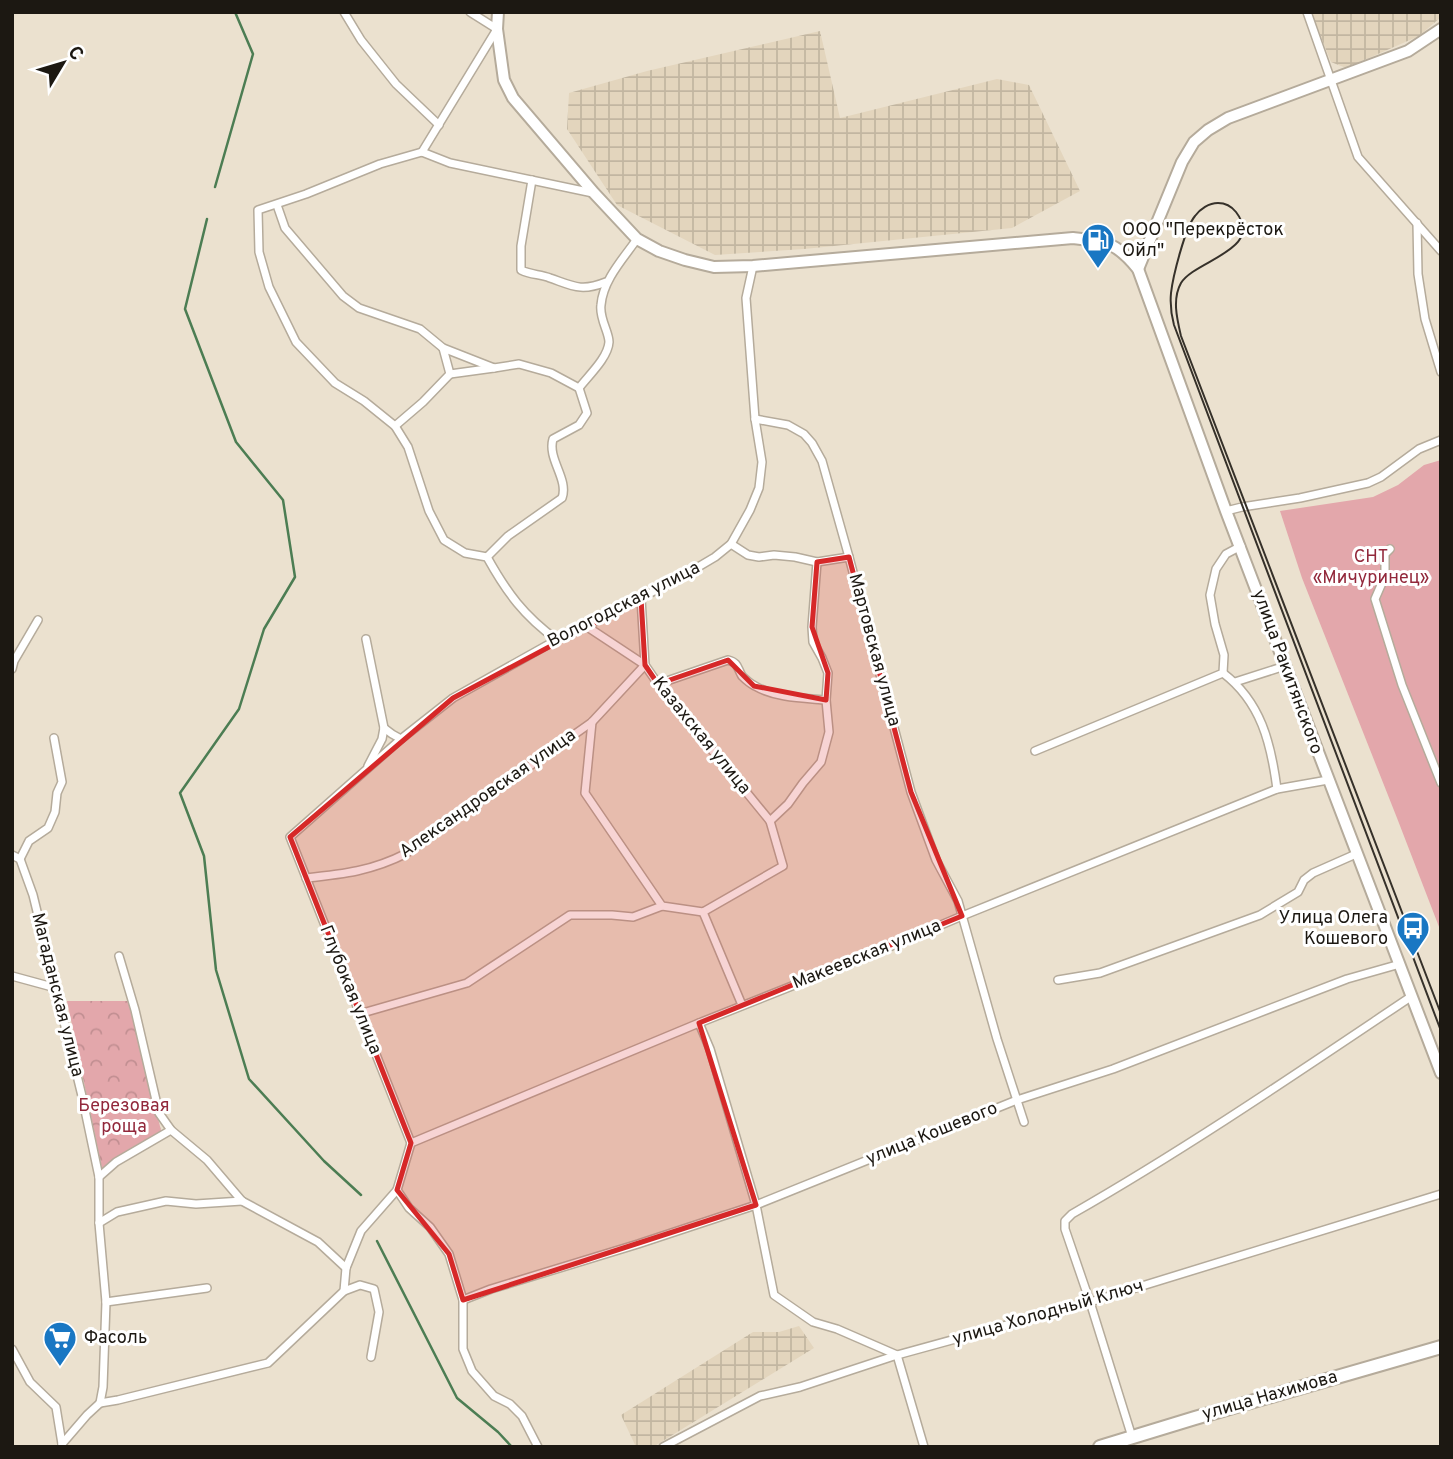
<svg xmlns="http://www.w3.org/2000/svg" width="1453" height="1459" font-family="Overpass,sans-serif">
	<defs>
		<pattern id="industrial-grid" width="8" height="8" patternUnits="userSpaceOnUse" patternTransform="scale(1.75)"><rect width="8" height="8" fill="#e3d5bd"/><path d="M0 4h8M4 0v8" fill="none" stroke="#c2b6a1"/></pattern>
		<pattern id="park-crowns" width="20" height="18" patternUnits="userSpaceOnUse" patternTransform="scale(1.75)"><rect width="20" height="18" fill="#e3a7ab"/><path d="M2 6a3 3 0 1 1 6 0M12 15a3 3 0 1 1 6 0" fill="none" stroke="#c28f92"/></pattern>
	</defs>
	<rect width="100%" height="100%" fill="#ebe1cf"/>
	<g fill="url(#industrial-grid)">
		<polygon points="1311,12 1441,12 1441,17 1419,36 1346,68 1331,62"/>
		<polygon points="820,31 840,118 997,79 1029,85 1080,191 1012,228 804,249 715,255 617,205 567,129 569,93 647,71"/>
		<polygon points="799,1326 814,1348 653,1447 636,1447 621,1415 753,1332 779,1332"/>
	</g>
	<polygon fill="#e3a7ab" points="1441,460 1441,932 1397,818 1302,578 1280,511 1373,497 1398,485 1424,465"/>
	<polygon fill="url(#park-crowns)" points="67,1001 128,1001 162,1134 102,1169"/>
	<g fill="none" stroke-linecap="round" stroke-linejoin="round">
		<g stroke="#4c7d53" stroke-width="2.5">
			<polyline points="215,187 253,54 235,12"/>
			<polyline points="207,219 185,309 236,442 283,500 295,577 264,629 239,709 180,793 204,856 216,970 249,1079 324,1161 361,1195"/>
			<polyline points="377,1241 457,1398 498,1432 512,1447"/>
		</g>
		<defs>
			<g id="street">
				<polyline points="344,12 361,40 396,84 439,125"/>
				<polyline points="1307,12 1358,157 1441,251"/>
				<polyline points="422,152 497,29 470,12"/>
				<path d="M 532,180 L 521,246 L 521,270 C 531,275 540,274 550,278 C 573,286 581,292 606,282"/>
				<path d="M 277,205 L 285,228 L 343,296 L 359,308 L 420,329 L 443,348 L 494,368 L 519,364 L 551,373 L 579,388 C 588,376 608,358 609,342 C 609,332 599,318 601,305 C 603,280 623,259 637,239"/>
				<polyline points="1417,223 1418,274 1425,319 1441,372"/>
				<polyline points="450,374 494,368"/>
				<polyline points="755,419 788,425 804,434 812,443 822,461 849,557 911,792 936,860 958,901 997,1039 1024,1122"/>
				<polyline points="395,426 423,402 450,374 443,348"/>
				<polyline points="1226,511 1242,507 1300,498 1368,483 1381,477 1419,449 1441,440"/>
				<polyline points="731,544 748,555 759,557 774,555 795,557 817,562 849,557"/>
				<polyline points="1390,549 1385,554 1385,576 1375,599 1402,685 1441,783"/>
				<path d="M 487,557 L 508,536 L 562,498 C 569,479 547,459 553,439 L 579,425 L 587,413 L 579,388"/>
				<polyline points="366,639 384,728 382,739 368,766"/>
				<path d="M 557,640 C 524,616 507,593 487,557 L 465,553 L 444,540 L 429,511 L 408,447 L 395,426 L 364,401 L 335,383 L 296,342 L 269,287 L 259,252 L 258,210 L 306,194 L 380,164 L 422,152 L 450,163 L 593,193"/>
				<polyline points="12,669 14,661 38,620"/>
				<path d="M 1223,673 C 1261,702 1271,743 1277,789"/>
				<polyline points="1235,682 1285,666"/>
				<path d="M 658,684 L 728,660 C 739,663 737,668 742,676 C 745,679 751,684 755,686 C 776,698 803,698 826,700"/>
				<polyline points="592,722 585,793 662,906 703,912 783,866 770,821 658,684 645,665 641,598"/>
				<polyline points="384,728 392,734 401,739"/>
				<polyline points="1035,751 1223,673 1224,655 1215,624 1210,595 1216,569 1226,554 1241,546"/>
				<polyline points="770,821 788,804 803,783 821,762 829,732 826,700 828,673 822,658 813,642 812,627 817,562"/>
				<polyline points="12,855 20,859 33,895 82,1096 99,1177 99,1223 106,1302 103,1387 100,1403 87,1415 62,1444 62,1447"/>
				<polyline points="20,859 29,841 48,828 55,812 57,793 62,782 54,738"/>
				<path d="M 306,878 C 344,874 372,871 407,853 L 592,722 L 645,665 L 586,626"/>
				<polyline points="703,912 742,1005"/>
				<polyline points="119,956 135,1010 159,1113 171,1130 207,1160 242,1201 318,1242 346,1268"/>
				<polyline points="12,976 56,988"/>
				<polyline points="1058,980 1100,973 1260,915 1298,892 1304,880 1313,873 1356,854"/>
				<polyline points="359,1014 467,983 570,915 612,915 633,917 662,906"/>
				<polyline points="699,1023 710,1049 756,1205 774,1295 813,1322 837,1329 897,1355 924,1447"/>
				<polyline points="411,1143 290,837 401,739 453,698 551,643 609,615 688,573 715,557 731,544 750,510 759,488 762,462 755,419 746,298 753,266"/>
				<polyline points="411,1143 699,1023 880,951 962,916 1277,789 1328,780"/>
				<polyline points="411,1143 397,1190 409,1208 430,1227 449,1254 463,1300 463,1349 472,1371 494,1396 510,1404 522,1416 538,1447"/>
				<polyline points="99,1177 116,1162 171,1130"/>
				<polyline points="99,1223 117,1212 166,1201 196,1204 242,1201"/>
				<polyline points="344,1291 360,1285 374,1289 379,1312 371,1357"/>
				<polyline points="463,1300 491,1289 638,1244 756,1205 1017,1100 1113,1069 1347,979 1400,964"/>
				<polyline points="106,1302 207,1288"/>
				<polyline points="12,1349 30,1382 56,1407 62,1444"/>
				<polyline points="100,1403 118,1400 268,1363 344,1291 346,1268 361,1231 397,1190"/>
				<path d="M 1132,1437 L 1090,1302 L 1065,1229 L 1065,1221 L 1072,1214 C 1189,1147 1300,1071 1412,996"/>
				<polyline points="663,1447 760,1396 800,1387 897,1355 1090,1302 1441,1194"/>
			</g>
			<g id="secondary">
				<path d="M 498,12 L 497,29 L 504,80 L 513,98 L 594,193 L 637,239 L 659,251 L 685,260 L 714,267 L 753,266 L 1073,238 C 1107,242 1116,242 1138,269 L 1226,511 L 1441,1073"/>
				<polyline points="1138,269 1182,162 1194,142 1208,130 1228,118 1408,51 1441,29"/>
			</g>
			<polyline id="primary" points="1100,1447 1195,1418 1441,1347"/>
		</defs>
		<use href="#street" stroke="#b5ab9b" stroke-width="10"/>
		<use href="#secondary" stroke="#b5ab9b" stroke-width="14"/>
		<use href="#primary" stroke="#b5ab9b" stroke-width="16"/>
		<use href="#street" stroke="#fff" stroke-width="7"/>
		<use href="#secondary" stroke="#fff" stroke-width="10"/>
		<use href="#primary" stroke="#fff" stroke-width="12"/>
		<path stroke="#36312a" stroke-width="2" d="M 1441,1014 L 1181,336 C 1177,319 1172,299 1181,283 C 1195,260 1265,250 1236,212 C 1232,207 1225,203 1218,203 C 1209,203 1200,209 1195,216 C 1185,228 1173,276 1171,293 C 1170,304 1171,314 1174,325 L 1441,1031"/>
	</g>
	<path fill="#d62828" fill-opacity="0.2" stroke="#d62828" stroke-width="5" stroke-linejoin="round" d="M 849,557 L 911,792 L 962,916 L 699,1023 L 756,1205 L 463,1300 L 449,1254 L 397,1190 L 411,1143 L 290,837 L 453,698 L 641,598 L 645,665 L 658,684 L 728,660 L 754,686 L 826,700 L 828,673 L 812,627 L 817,562 Z"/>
	<defs>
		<symbol id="fuel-pin" viewBox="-11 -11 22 30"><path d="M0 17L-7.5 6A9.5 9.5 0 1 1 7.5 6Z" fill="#1977c3" stroke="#fff"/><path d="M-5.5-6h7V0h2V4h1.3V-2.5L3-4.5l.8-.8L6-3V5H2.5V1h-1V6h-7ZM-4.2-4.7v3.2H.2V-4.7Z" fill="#fff"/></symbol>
		<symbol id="bus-pin" viewBox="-11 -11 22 30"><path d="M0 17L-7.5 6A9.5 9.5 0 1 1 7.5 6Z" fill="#1977c3" stroke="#fff"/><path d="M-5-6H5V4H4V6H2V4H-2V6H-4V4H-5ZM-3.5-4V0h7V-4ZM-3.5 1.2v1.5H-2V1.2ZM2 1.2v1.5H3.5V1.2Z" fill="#fff"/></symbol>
		<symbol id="supermarket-pin" viewBox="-11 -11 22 30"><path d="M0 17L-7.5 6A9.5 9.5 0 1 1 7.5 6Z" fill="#1977c3" stroke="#fff"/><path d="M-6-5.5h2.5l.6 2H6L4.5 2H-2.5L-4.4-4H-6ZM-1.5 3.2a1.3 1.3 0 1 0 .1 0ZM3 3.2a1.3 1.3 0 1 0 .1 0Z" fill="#fff"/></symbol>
	</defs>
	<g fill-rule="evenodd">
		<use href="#fuel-pin" x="1079" y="221" width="38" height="52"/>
		<use href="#bus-pin" x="1394" y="909" width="38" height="52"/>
		<use href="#supermarket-pin" x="41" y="1319" width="38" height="52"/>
	</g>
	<g text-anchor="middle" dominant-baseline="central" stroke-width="6" stroke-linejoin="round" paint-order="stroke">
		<g font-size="18" fill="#1c1812" stroke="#fff" text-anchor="start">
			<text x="1122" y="230">ООО "Перекрёсток<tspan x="1122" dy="21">Ойл"</tspan></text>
			<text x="1388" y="918" text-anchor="end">Улица Олега<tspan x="1388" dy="21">Кошевого</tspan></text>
			<text x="84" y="1338">Фасоль</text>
		</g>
		<g font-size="18" fill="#92283b" stroke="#fff">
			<text x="1371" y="557">СНТ<tspan x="1371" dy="21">«Мичуринец»</tspan></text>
			<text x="124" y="1106">Березовая<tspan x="124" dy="21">роща</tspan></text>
		</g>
		<g font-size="18" fill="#1c1812" stroke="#fff">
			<text transform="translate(624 605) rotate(-27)">Вологодская улица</text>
			<text transform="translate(874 650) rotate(75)">Мартовская улица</text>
			<text transform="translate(1287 672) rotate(70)">улица Ракитянского</text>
			<text transform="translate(701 736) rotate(51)">Казахская улица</text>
			<text transform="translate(488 794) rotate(-35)">Александровская улица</text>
			<text transform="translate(867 955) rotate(-22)">Макеевская улица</text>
			<text transform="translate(350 990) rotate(68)">Глубокая улица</text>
			<text transform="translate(57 995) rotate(76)">Магаданская улица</text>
			<text transform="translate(932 1134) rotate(-22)">улица Кошевого</text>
			<text transform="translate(1048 1313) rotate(-16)">улица Холодный Ключ</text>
			<text transform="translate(1270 1396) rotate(-16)">улица Нахимова</text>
		</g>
	</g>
	<rect width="1453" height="1459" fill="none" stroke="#1c1812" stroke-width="28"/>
	<g transform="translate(63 63) rotate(52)" stroke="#ffffff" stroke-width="5" paint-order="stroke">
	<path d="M0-5L12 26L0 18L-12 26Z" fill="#1c1812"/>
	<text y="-10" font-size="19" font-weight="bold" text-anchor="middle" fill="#1c1812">С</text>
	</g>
</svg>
